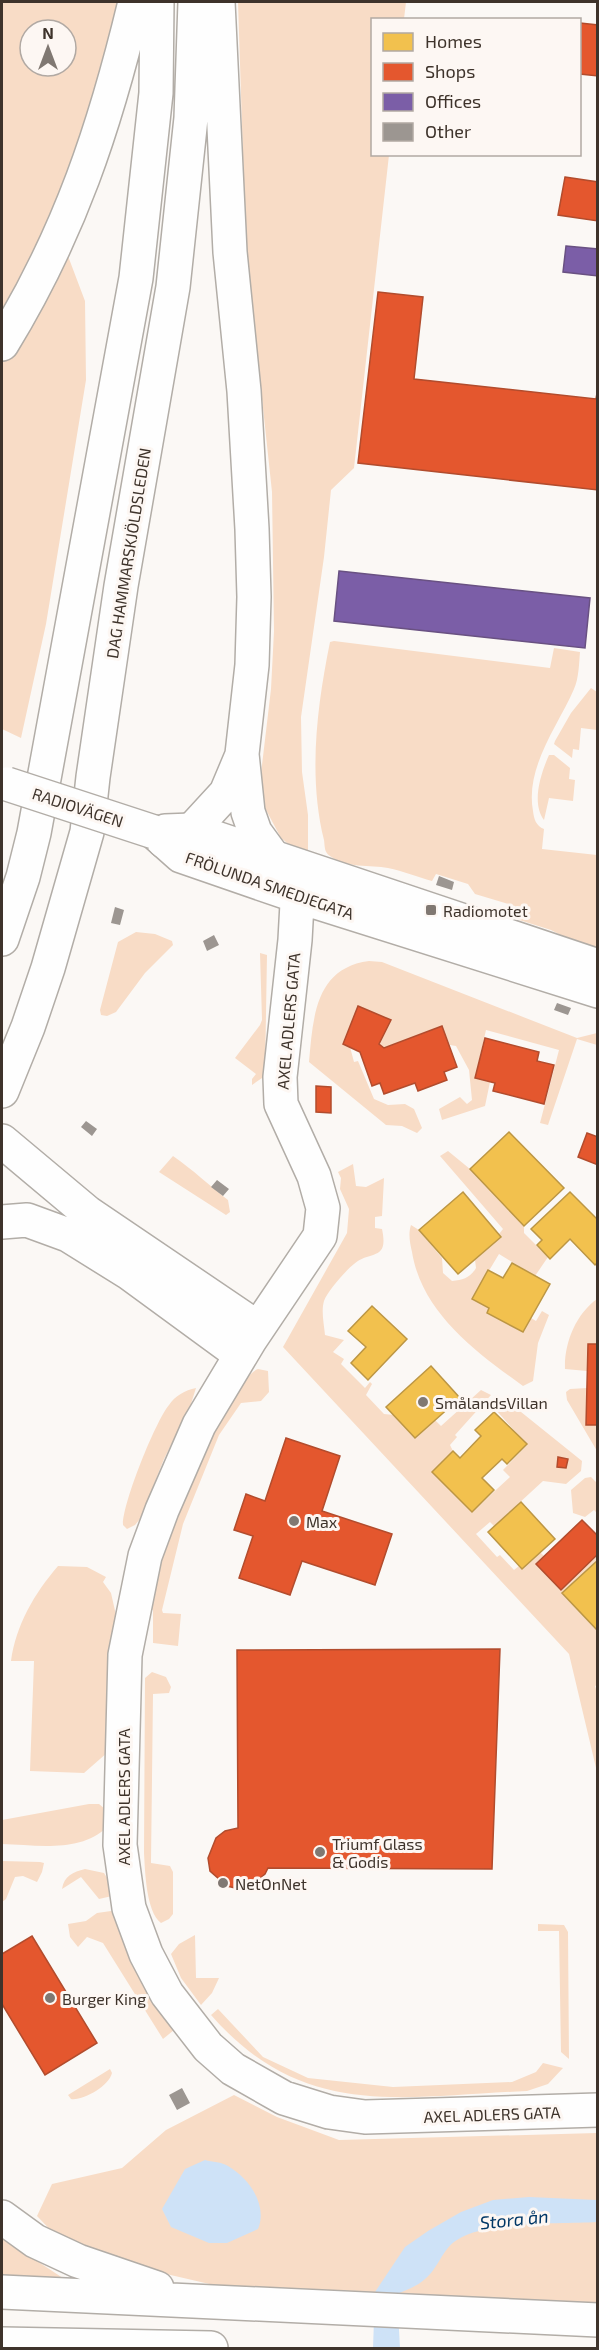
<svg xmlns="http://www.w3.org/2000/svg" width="599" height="2350" viewBox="0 0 599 2350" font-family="'Exo 2',sans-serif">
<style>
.green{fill:#f8dcc6;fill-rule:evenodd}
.water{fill:#cee2f7}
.homes{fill:#f2c14e;stroke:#bc9644;stroke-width:1.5}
.shops{fill:#e4572e;stroke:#b24c2d;stroke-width:1.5}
.offices{fill:#7b5ea7;stroke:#695182;stroke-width:1.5}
.building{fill:#9c9691}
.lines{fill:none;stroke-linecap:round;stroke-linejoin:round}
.street-casing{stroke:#b2ada7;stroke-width:36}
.primary-casing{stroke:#b2ada7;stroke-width:36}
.highway-casing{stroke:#b2ada7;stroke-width:36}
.street{stroke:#fefefe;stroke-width:33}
.primary{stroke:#fefefe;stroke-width:33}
.highway{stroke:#fefefe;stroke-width:33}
.street-bridge-casing{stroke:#b2ada7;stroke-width:36;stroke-linecap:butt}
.street-bridge{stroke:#fefefe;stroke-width:33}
.poi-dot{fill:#807872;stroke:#fdf7f3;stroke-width:2}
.labels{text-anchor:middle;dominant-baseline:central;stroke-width:6;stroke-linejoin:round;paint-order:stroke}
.street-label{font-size:16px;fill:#3e332b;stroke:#fdf7f3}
.poi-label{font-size:16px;fill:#3e332b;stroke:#fdf7f3;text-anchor:start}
.water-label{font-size:18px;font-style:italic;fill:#003766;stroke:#fdf7f3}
</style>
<rect width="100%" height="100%" fill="#fbf8f5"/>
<path class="green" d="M2 2H119L117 22 54 219 85 301 86 380 46 624 21 738 2 729ZM30 30H66V66H30Z
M238 2H406L404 19 372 20V154L389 155 354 468 331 490 324 557 301 717 302 772 308 815V854L292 847 281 838 265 808 260 782 271 689 274 631 272 492 246 249Z
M334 641 550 668 554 648 580 652C579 663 579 678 574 689 558 726 525 767 533 811 534 819 536 826 544 829L542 849 597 855V954L551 930 513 918 515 906 475 894 468 884 436 874 432 881C418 877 403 871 388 868 371 865 345 868 330 856 324 852 325 847 324 840 308 776 317 706 330 642Z
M591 688 597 692V730L581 728 579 750 573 749 572 758 554 744 555 741 571 713Z
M549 755H554L570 768 569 779 575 780 573 801 549 798 544 820C531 803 541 773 549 755Z
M136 932 155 934 172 941 173 945 145 973 116 1012 107 1016 101 1015 100 1010 118 942Z
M260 953 267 955 265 1072 262 1078 252 1085V1079L256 1074 235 1058 260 1025 262 1020Z
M369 961 382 962 577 1038 597 1033V1045L577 1039 548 1125 540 1123 559 1050 486 1030 475 1078 490 1082 485 1106 442 1120 439 1109 460 1097 467 1104 472 1100 469 1070 456 1046 450 1045 442 1027 384 1048 379 1044 390 1020 358 1006 343 1044 350 1047 354 1062 358 1061 374 1099 388 1105 405 1104 414 1109 422 1128 417 1133 402 1126 386 1125 309 1062C313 1018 315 968 369 961Z
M448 1151 470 1169 524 1226V1233L548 1257 535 1276 499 1254 472 1299 489 1308 487 1313 523 1332 531 1318 536 1321 542 1311 549 1315 538 1343 533 1381 523 1386C476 1352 422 1313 412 1252 410 1243 408 1234 411 1225L419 1230 442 1258 443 1273 452 1281C463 1280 470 1278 476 1268L475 1260 501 1237 499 1234 503 1229 440 1156Z
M173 1156C193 1170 209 1185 228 1200L230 1212 226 1215 159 1172Z
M353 1164 356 1186 366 1187 384 1178 382 1216 375 1217V1228L382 1229C389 1262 370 1250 354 1264 346 1270 327 1292 324 1301 321 1311 324 1324 325 1335L344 1340 333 1352 344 1359 341 1364 365 1388 370 1382 372 1384 366 1395 384 1414 394 1415 415 1438 435 1420 441 1426 481 1390 491 1395 455 1435 457 1437 450 1445 453 1451 432 1472 472 1512 510 1477 503 1470 527 1445 496 1410 506 1400 582 1461 581 1471 566 1484 543 1481 494 1526 490 1522 476 1534 497 1557 500 1555 514 1570 519 1566 522 1568 540 1552 545 1557 597 1554V1560L562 1593 597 1631V1685L595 1686 598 1695 597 1772 569 1654 283 1347 347 1233 349 1209 340 1189 341 1178 338 1172Z
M597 1299V1344H588L587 1371 565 1369C564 1343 576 1314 597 1299Z
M258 1369 268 1371 269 1392 261 1401 241 1403 219 1435 183 1524 162 1610 163 1613 181 1614 178 1646 153 1643V1610L147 1606C157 1575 166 1544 177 1513 185 1488 236 1376 258 1369Z
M196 1388 190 1407 164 1459 140 1519 135 1525 127 1529 123 1525C122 1505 155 1422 169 1405 175 1396 185 1390 196 1388Z
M587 1388 586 1425H597V1451L567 1400 566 1392 570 1389Z
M591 1477 597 1483V1513L594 1510 585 1517 573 1513 571 1490 585 1478Z
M58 1566 87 1567 106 1577 103 1582 111 1593 116 1615 108 1752 84 1773 30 1771 34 1661H11C16 1625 34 1594 58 1566Z
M152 1672 166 1677 171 1687 169 1693 153 1694 151 1863 170 1866 173 1872V1914L169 1919 161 1923C146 1912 145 1870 144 1853L145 1678Z
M89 1804H99L105 1809 107 1827C81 1853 36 1845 2 1844V1820Z
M2 1861 40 1862 44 1863 42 1872 37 1882 23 1876 15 1877 6 1899 2 1902Z
M85 1869 104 1873 109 1881 112 1896 99 1899 81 1877 62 1889C64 1876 73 1872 85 1869Z
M111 1911 116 1912C131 1955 145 1995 174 2030L163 2039 103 1943 87 1937 78 1947 70 1937 68 1924 86 1921 97 1913Z
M538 1924 564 1925 568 1932 569 2059 561 2052 559 1931H538Z
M195 1935 196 1978H219L212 1993 201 2005 181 1978 171 1954 179 1944Z
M218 2009 263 2057 308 2078 393 2087 512 2082 536 2072 543 2063 563 2068 548 2084 527 2091C401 2096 304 2121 211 2015Z
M110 2069 112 2073C109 2086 83 2101 71 2099L68 2095Z
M234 2095 277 2117 339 2140 597 2133V2306L244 2292 149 2270 61 2241 37 2216 52 2184 122 2168 166 2130Z
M2 2238 72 2284 2 2281Z"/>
<path class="water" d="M205 2160C212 2162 222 2162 228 2166 249 2178 268 2205 258 2229L227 2243H209L171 2227 162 2209 185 2169Z
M529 2197 597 2200V2222C562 2224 485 2221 457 2240 442 2249 438 2269 425 2279 418 2286 406 2290 397 2294L400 2348H373L375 2292 405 2247 428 2231 461 2212 493 2200Z"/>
<path class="homes" d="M509 1132 564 1188 524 1226 470 1169Z
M463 1192 501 1237 458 1274 419 1230Z
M570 1192 598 1220V1262L595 1265 570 1239 550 1259 537 1245 542 1240 531 1229Z
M512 1263 550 1284 523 1332 487 1313 489 1308 472 1299 488 1270 503 1278Z
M372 1306 407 1339 368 1380 351 1363 366 1347 348 1331Z
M431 1366 460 1398 415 1438 386 1407Z
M494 1412 527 1444 507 1464 502 1459 482 1478 494 1490 472 1512 432 1472 453 1451 460 1458 481 1436 475 1430Z
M521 1502 555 1539 522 1569 488 1532Z
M598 1560V1631L562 1593Z"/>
<path class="shops" d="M580 23 598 25V76L580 74Z
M565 177 598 182V221L558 215Z
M378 292 423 297 414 379 596 399 598 387V490L358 463Z
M358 1006 391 1020 379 1044 384 1048 442 1026 457 1067 444 1072 447 1080 418 1091 415 1083 384 1094 380 1083 372 1086 360 1052 343 1044Z
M485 1038 539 1052 537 1061 554 1065 544 1104 493 1091 495 1083 475 1078Z
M316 1086 331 1087V1113L316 1112Z
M587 1133 598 1137V1165L578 1157Z
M588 1344H598V1425H586Z
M286 1438 340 1456 322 1511 392 1534 375 1585 302 1561 290 1595 239 1578 253 1536 234 1530 246 1494 265 1501Z
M558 1457 568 1459 566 1468 557 1467Z
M582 1520 598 1536V1554L561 1590 536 1564Z
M500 1649 492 1869 268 1868 265 1874 255 1882 235 1888 227 1886 210 1871 208 1858 216 1838 225 1831 238 1828 237 1650Z
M32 1936 97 2043 45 2075 2 2004V1954Z"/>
<path class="offices" d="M566 246 598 249V276L563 272Z
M339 571 590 598 585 648 334 621Z"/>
<path class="building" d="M439 876 454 882 452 890 436 885Z
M115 907 124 910 120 925 111 923Z
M214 935 219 945 207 951 203 941Z
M557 1003 571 1008 568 1015 554 1010Z
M86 1121 97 1129 92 1136 81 1127Z
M217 1180 229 1189 223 1196 211 1187Z
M182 2088 190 2103 177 2110 169 2095Z"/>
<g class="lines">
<defs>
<path id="street" d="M165 831 192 830 598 966
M154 832 181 856 297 896 598 991
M299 867 295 940 280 1077 281 1104 314 1176 323 1208 320 1236 250 1340 199 1425 162 1510 145 1556 125 1655 120 1845 129 1908 146 1954 167 1994 208 2047 233 2069 284 2098 329 2112 365 2117 598 2110
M2 1141 88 1213 258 1328
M2 1222 27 1220 68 1235 129 1273 241 1355"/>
<path id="primary" d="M218 2 230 252 244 391 252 529 254 597 252 665 242 754 248 812 255 832 274 858
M2 344C70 233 105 127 135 2
M164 841 192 830 226 793 242 755
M2 939 23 877 34 833 136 278 156 93 157 2
M2 1091 28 1027 48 968 87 832 93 777 121 586 173 287 191 118 195 2"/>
<path id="highway" d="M2 2217 35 2241 78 2261 157 2288
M2 2292 598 2320
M2 2344 211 2348"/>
</defs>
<use href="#street" class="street-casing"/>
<use href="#primary" class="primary-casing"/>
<use href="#highway" class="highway-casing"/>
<use href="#street" class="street"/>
<use href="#primary" class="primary"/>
<use href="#highway" class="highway"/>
<defs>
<path id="street-bridge" d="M7 784 154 832"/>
</defs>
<use href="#street-bridge" class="street-bridge-casing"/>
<use href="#street-bridge" class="street-bridge"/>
</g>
<g class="poi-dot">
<rect x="425" y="904" width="12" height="12" rx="3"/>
<circle cx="423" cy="1402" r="6"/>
<circle cx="294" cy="1521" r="6"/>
<circle cx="320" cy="1852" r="6"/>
<circle cx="223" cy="1883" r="6"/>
<circle cx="50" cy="1998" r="6"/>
</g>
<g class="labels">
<g class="street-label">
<text transform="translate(128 553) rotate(-81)">DAG HAMMARSKJÖLDSLEDEN</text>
<text transform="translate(78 807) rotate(18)">RADIOVÄGEN</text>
<text transform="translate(270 885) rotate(19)">FRÖLUNDA SMEDJEGATA</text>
<text transform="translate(288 1021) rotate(-85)">AXEL ADLERS GATA</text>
<text transform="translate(123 1797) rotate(-90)">AXEL ADLERS GATA</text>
<text transform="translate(492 2114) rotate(-2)">AXEL ADLERS GATA</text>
</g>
<g class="poi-label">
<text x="443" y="910">Radiomotet</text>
<text x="435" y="1402">SmålandsVillan</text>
<text x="306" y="1521">Max</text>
<text x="332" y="1843">Triumf Glass<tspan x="332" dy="18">&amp; Godis</tspan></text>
<text x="235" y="1883">NetOnNet</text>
<text x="62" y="1998">Burger King</text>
</g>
<g class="water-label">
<text transform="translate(514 2219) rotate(-6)">Stora ån</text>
</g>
</g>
<rect width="599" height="2350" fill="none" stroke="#3e332b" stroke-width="6"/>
<rect x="371" y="18" width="210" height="138" fill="#fdf7f3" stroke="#b1a9a3" stroke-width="1.5"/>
<rect x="383" y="33" width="30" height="18" fill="#f2c14e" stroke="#b1a9a3" stroke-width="1.5"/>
<text x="425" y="48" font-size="18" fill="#3e332b">Homes</text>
<rect x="383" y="63" width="30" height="18" fill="#e4572e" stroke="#b1a9a3" stroke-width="1.5"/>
<text x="425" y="78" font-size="18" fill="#3e332b">Shops</text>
<rect x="383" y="93" width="30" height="18" fill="#7b5ea7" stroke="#b1a9a3" stroke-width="1.5"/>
<text x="425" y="108" font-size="18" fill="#3e332b">Offices</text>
<rect x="383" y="123" width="30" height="18" fill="#9c9691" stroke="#b1a9a3" stroke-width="1.5"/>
<text x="425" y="138" font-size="18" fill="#3e332b">Other</text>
<g transform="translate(48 48)"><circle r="28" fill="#fdf7f3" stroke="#b1a9a3" stroke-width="1.5"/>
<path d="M0-4.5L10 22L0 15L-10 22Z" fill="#807872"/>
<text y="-9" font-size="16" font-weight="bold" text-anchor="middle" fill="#3e332b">N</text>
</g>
</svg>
